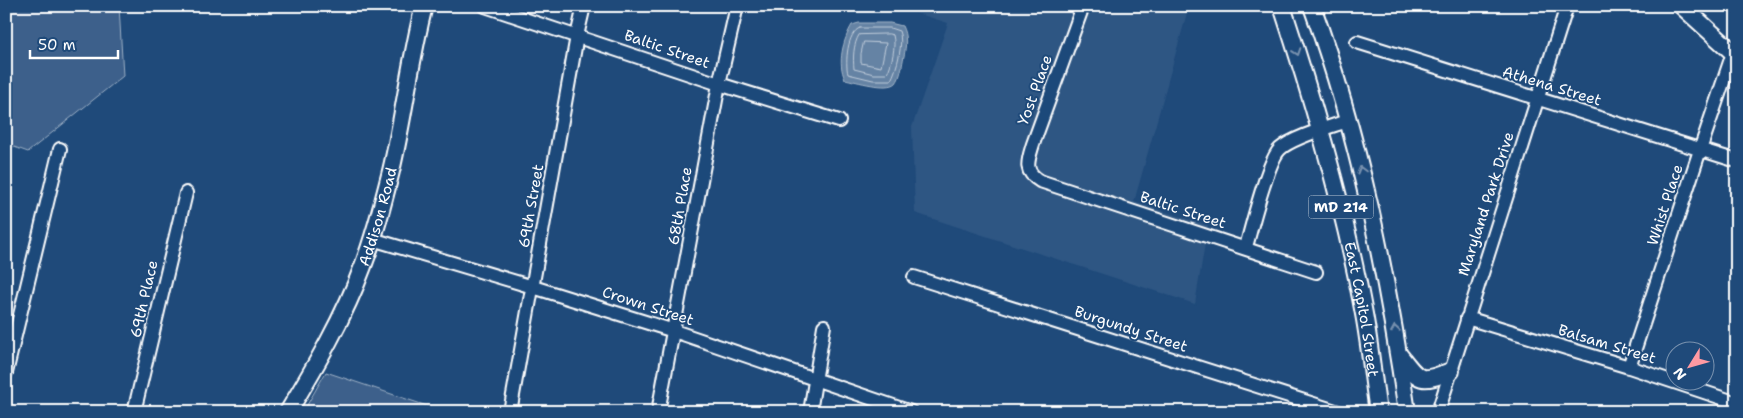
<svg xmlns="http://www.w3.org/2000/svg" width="1743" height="418" viewBox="0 0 1743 418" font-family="'Shantell Sans',sans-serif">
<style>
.built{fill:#2e5683}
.green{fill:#3c618b;stroke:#9eb0c5}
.water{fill:#6583a4;stroke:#a3b5c8}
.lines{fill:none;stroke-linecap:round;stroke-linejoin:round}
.shore{stroke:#c1cddb;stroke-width:1}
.minor-casing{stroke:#fff;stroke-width:16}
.major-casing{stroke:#fff;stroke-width:20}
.minor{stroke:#1f4a7a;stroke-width:12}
.major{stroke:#1f4a7a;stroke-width:16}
.oneway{stroke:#7992af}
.labels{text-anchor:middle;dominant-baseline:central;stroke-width:4;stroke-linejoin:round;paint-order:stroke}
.shield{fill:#1f4a7a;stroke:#bcc9d7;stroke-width:1}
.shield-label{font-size:14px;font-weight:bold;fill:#fff}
.street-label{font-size:15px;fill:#fff;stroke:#1f4a7a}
</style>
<rect width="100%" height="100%" fill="#1f4a7a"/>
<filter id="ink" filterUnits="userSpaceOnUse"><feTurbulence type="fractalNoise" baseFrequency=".02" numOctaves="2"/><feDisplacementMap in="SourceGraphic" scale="10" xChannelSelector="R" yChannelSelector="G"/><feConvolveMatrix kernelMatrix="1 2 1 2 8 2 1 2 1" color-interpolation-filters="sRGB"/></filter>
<g filter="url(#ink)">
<path class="built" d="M894 6H1189L1134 202 1208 225 1195 304 915 213 912 127 948 23Z"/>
<path class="green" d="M6 6H119L123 76 28 152 6 144Z
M326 372 445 412H303Z"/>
<path class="water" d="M859 23H890L902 26C907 36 906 46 904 56 902 64 901 77 896 83 888 91 855 81 845 79 837 63 843 40 852 25Z"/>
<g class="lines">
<path class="shore" d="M860 28H890L899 31C904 42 897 69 891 80H873L848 74C845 63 847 32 860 28Z
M889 34 893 35C896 46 892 63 887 74H874L854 69C853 58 853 45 859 35Z
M864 42 886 43 881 67 861 63V54Z"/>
<defs>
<path id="minor" d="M485 6 719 84 839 121
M1083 6 1033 144C1028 161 1023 171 1040 181L1316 272
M1357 42 1737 161
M372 239 533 287 674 331 911 412
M1246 247C1251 229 1268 160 1280 149 1293 137 1330 127 1347 121
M914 277 1339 412
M1467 318 1629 367 1737 403
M1629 367 1700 150 1733 53
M6 373 60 149
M134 412 186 193
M510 412 577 36 584 6
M658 412 719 84 737 6
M810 412 824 326
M1438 412 1567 6"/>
<g id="major">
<path id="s1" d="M1282 6C1315 107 1345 210 1364 314 1370 346 1373 379 1378 412"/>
<path d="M1312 6C1359 137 1387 274 1407 412"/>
<path d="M1682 6 1737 56"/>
<path d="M1400 356C1420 382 1420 383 1451 371"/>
<path id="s2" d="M288 412C316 365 344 318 363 266 375 235 383 203 391 171 404 117 410 60 424 6"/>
</g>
</defs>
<use href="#minor" class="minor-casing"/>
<use href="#major" class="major-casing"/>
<use href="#minor" class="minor"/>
<use href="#major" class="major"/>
</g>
<defs><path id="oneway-chevron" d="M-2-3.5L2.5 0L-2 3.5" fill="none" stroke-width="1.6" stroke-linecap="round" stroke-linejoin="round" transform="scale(1.25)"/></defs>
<g class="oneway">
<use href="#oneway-chevron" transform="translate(1297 52) rotate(71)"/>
<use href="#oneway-chevron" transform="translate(1361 170) rotate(-105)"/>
<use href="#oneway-chevron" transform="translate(1395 329) rotate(-99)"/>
</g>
</g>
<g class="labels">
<rect class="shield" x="1308.5" y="195.5" width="65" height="23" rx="4"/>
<g class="shield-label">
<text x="1341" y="207">MD 214</text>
</g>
<g class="street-label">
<text transform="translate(667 49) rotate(19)">Baltic Street</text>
<text transform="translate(1552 86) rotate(17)">Athena Street</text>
<text transform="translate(1035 90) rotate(-70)">Yost Place</text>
<text transform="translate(1486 204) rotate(-72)">Maryland Park Drive</text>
<text transform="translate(1665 205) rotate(-72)">Whist Place</text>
<text transform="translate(531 206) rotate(-80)">69th Street</text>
<text transform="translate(680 206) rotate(-80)">68th Place</text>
<text transform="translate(1183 210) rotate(18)">Baltic Street</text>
<text stroke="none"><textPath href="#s2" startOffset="216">Addison Road</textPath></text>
<text transform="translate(144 299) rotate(-77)">69th Place</text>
<text transform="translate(648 306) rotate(18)">Crown Street</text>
<text stroke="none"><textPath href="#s1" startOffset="314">East Capitol Street</textPath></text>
<text transform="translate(1131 329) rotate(18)">Burgundy Street</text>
<text transform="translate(1607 344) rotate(17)">Balsam Street</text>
</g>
</g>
<rect width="1743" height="418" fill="none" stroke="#1f4a7a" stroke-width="25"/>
<rect x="12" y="12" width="1718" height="393" fill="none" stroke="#fff" stroke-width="2" filter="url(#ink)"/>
<g transform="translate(1690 366) rotate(233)"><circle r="24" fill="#1f4a7a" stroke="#7992af"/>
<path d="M0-4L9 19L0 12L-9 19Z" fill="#ff9aa2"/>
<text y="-8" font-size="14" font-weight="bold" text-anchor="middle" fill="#ffffff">N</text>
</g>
<path d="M30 50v8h88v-8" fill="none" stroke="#ffffff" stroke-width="2.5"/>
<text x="38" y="50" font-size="15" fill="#ffffff" stroke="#1f4a7a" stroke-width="4" paint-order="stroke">50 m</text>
</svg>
